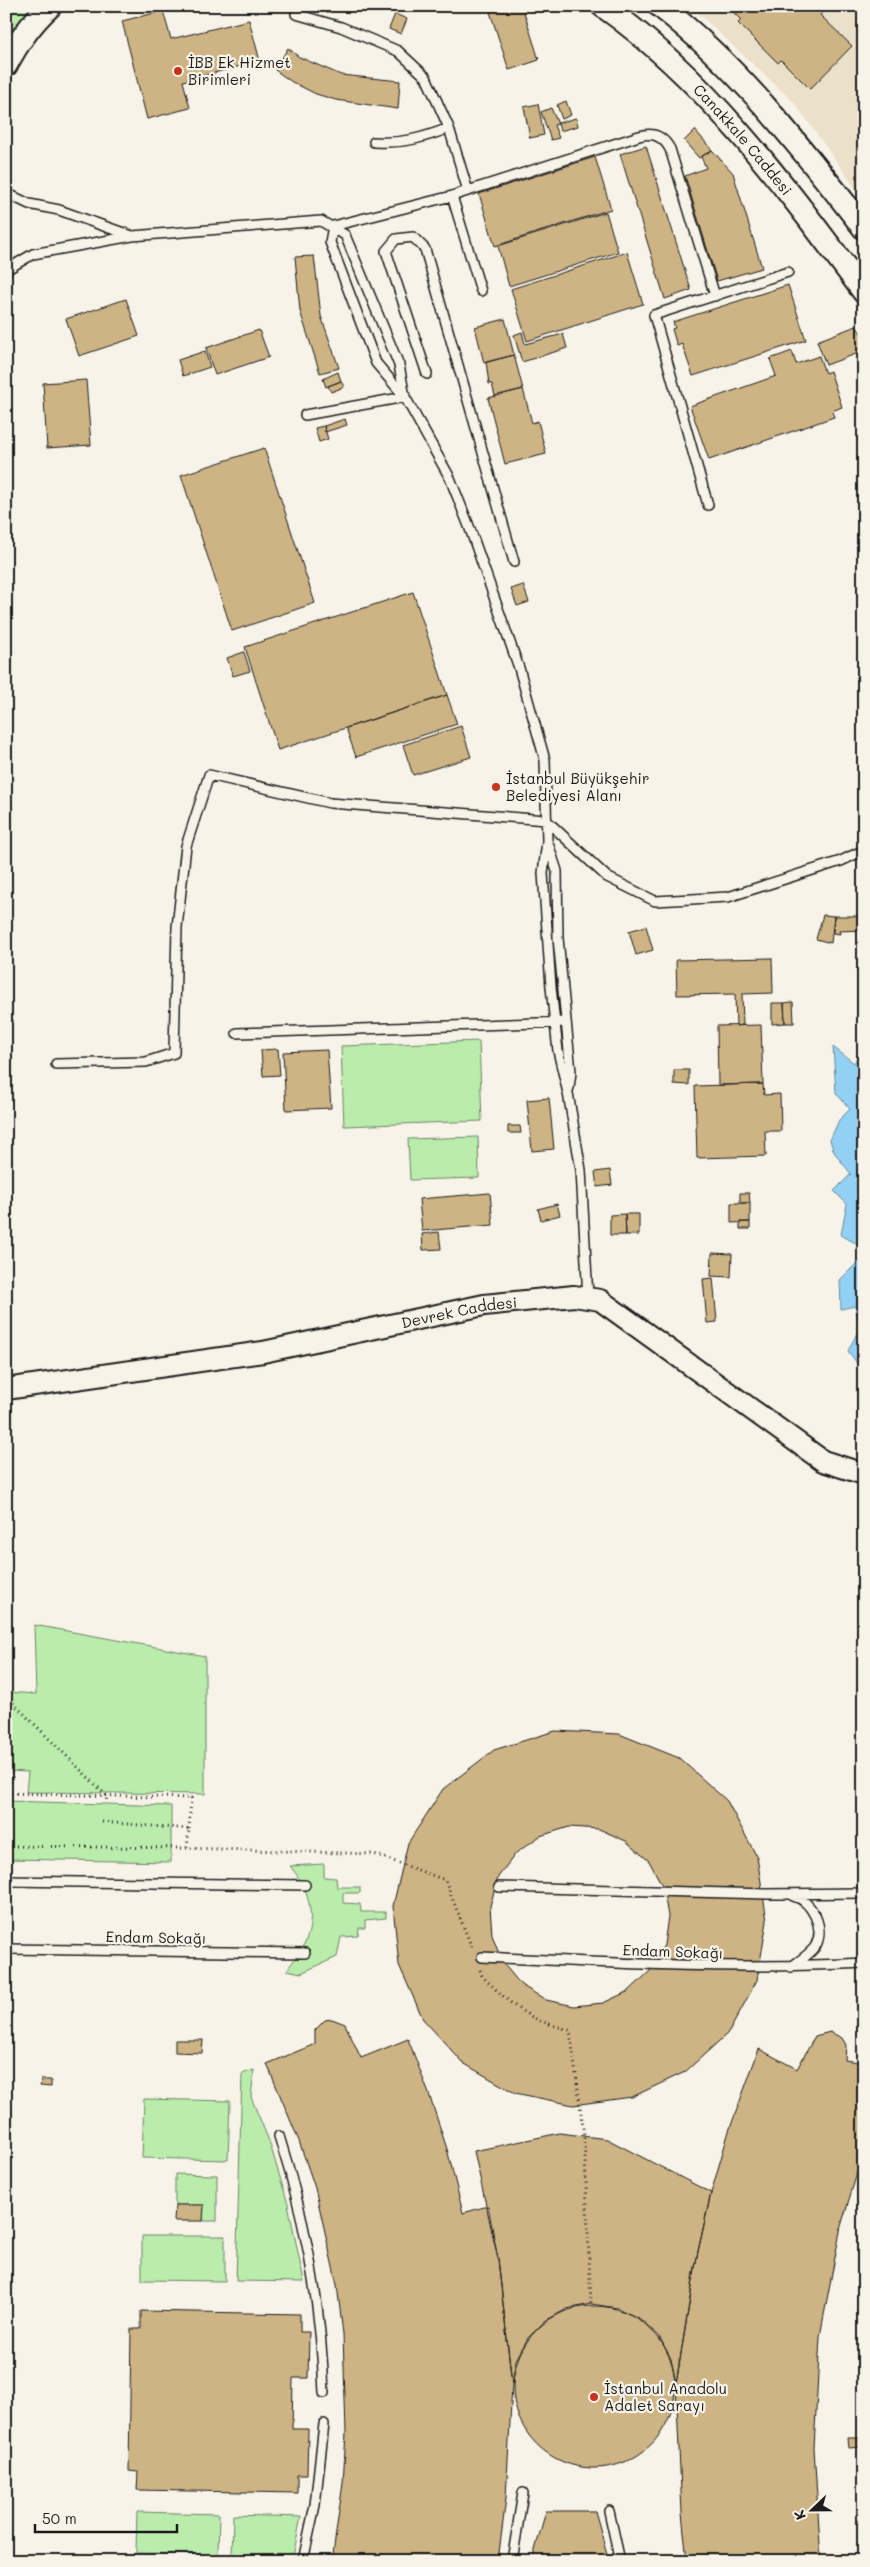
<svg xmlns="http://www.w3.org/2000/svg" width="870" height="2567" viewBox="0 0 870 2567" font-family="Mali,sans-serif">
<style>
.built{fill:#ebe0ca}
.green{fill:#baecac;stroke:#6b8464}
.water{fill:#93d1f4;stroke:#63899e}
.building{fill:#ceb484;stroke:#1c1c1c;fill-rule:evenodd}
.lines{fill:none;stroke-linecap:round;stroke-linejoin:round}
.service-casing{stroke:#1c1c1c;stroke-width:12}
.tertiary-casing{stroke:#1c1c1c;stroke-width:24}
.secondary-casing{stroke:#1c1c1c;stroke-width:26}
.path{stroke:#1c1c1c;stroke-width:3;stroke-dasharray:1 4;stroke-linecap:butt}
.service{stroke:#f7f3e8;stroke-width:9}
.tertiary{stroke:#f7f3e8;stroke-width:20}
.secondary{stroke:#f7f3e8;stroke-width:22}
.poi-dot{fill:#c8321e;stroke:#f7f3e8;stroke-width:2}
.labels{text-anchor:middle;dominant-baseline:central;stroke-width:4.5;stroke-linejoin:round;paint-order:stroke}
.poi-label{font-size:15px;fill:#1c1c1c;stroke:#f7f3e8;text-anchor:start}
.street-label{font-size:15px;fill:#1c1c1c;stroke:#f7f3e8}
</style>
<rect width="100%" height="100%" fill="#f7f3e8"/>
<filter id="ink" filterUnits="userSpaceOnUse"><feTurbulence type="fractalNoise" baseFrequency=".02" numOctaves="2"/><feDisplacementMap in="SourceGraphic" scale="10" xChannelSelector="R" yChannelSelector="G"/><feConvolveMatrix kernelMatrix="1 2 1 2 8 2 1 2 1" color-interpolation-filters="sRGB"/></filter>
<g filter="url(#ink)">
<path class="built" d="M690 6H864V200L794 102Z"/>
<path class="green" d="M6 6H33L6 39Z
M479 1041 482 1121 344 1126 341 1046Z
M478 1137 479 1178 410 1180 408 1139Z
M34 1625 205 1656V1794L26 1792 28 1772 7 1771 6 1698 7 1692 36 1694Z
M6 1801 171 1806V1862L6 1859Z
M324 1864V1877L336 1878 337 1887H360V1893H343V1903L360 1904 361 1912H386V1918L365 1920V1928H359L358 1936 341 1937 337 1957 301 1973 287 1970C293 1961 301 1952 305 1943 317 1916 308 1887 290 1866Z
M254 2070 251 2097 269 2141 288 2204 304 2282 236 2281 242 2074Z
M144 2099 230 2101 228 2160 142 2158Z
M175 2174 217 2175V2221H203L204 2205H175Z
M142 2236H225V2281L142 2280Z
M137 2512 219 2514 218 2555 136 2553Z
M233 2515 301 2517 292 2561H232Z"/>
<path class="water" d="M833 1047 854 1063 862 1049 864 1051V1248L841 1235 847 1204 834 1191 851 1174 834 1152 830 1140 839 1120 850 1109 836 1093Z
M864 1262V1369L860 1367 848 1351 860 1327 855 1306 841 1309 840 1280 857 1263Z"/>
<path class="building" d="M509 6H522L539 60 509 70 490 12Z
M727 6H816L822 13 820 15 852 46 810 89 781 60 778 63 738 23 741 20Z
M163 11 171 39 249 20 260 61 183 81 190 108 147 119 122 21Z
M395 14 407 19 401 34 389 29Z
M288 48 299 57 341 75 400 81 398 109 336 100 316 94 292 82 275 70Z
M566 101 571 115 562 119 557 105Z
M538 104 544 135 530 138 524 107Z
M551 108 558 124 554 125 559 138 551 140 541 112Z
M576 118 578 126 560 131 558 123Z
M695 130 712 150 699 158 684 141Z
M646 146 691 290 665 299 620 154Z
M712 150 733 173 762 268 717 281 685 176 706 168 701 157Z
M595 157 611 209 495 246 479 194Z
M606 212 618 252 509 286 498 246Z
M627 252 643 304 527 341 511 289Z
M314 256 321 316 339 368 320 373 300 311 295 257Z
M788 285 806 340 693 376 682 344 677 346 672 329 675 328 673 322Z
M126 299 139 336 79 356 66 319Z
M505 319 514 355 484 363 475 327Z
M856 326 864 337V351L826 365 817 341Z
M259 330 269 357 215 375 206 348Z
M522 332 525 344 563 334 567 348 522 362 514 335Z
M205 351 210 367 183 376 178 360Z
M792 351 796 364 819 356 825 373 830 371 842 407 832 411 834 417 709 460 690 406 776 376 770 359Z
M514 355 523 389 495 396 492 384H489L486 362Z
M338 372 341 381 326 387 323 379Z
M86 380 91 445 47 448 43 383Z
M341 381 344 387 331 392 328 386Z
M523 389 532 423 538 421 546 454 505 464 488 398Z
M345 419 347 425 325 432 324 426Z
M324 426 328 439 319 442 315 428Z
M264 448 315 603 232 631 181 475Z
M523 585 529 602 517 606 511 589Z
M413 592 447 695 278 750 245 647Z
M244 652 250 671 233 676 227 658Z
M447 695 457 724 356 757 346 728Z
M461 726 471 757 413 775 403 745Z
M823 915 834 916 831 943 816 939Z
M834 916H864V930L839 931 840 934 833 933Z
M646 926 653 950 636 955 629 931Z
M772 958 773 993 742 994 743 1025 736 1026 735 994 677 995 676 960Z
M793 1002 794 1023H785L784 1003Z
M772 1003H784L785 1023 772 1024Z
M761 1025 763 1084 718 1085 717 1026Z
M278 1049 280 1075 263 1076 261 1050Z
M327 1050 331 1108 286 1110 283 1052Z
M674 1070H689V1085L674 1084Z
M763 1084 764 1095 780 1094 781 1131H765L766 1156 697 1158 695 1086Z
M549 1098 554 1149 532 1151 527 1100Z
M508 1126H520L521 1133H508Z
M610 1170 612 1185 597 1187 595 1172Z
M490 1193 493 1225 422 1231 419 1199Z
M740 1193H749L750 1203H740Z
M731 1203H750V1222L731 1223Z
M557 1204 560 1215 541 1220 538 1209Z
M625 1214 626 1235H610V1215Z
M625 1214H639V1235H626Z
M740 1222H750V1229H740Z
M439 1232 441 1249 423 1250 422 1234Z
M712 1253 732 1254 731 1277 711 1276Z
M713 1278 717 1322 707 1323 703 1279Z
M555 1731 619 1734 679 1758 727 1801 757 1857 767 1921 757 1980 729 2032 685 2072 632 2097 573 2105 515 2093 463 2063 423 2019 399 1965 393 1906 408 1843 443 1789 494 1750ZM569 1827 599 1829 626 1841 649 1861 663 1887 668 1916 664 1945 650 1971 629 1991 603 2003 574 2006 546 2000 521 1985 502 1962 492 1935 490 1906 498 1877 516 1853 540 1836Z
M332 2019 345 2024 361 2058 408 2039 429 2094 447 2149 463 2213 488 2206 498 2259 512 2384 506 2498 498 2561H332L343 2483 346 2433 343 2334 337 2285 315 2188 299 2141 267 2064 315 2044V2030L325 2020Z
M830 2032 842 2038 846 2045 845 2060 864 2063V2150L841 2226 820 2336 814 2448 821 2561H687L682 2513 676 2384 697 2256 711 2193 729 2131 759 2049 797 2069 815 2036Z
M175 2040H203L202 2053 175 2052Z
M41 2080H51V2087L40 2086Z
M560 2133 607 2139 711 2193 697 2256 676 2384 671 2359 659 2336 640 2319 617 2308 591 2304 567 2309 545 2321 528 2338 516 2360 512 2384 498 2259 474 2151Z
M175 2205H204L203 2221H174Z
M513 2387a81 81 0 1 1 162 0a81 81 0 1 1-162 0Z
M141 2311 300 2314V2332H309L308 2378H293L292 2429H308L307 2475H297V2493L137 2490 138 2472 129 2471 131 2329H141Z
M848 2438H862V2447L849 2448Z
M546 2511H595L609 2561H532Z"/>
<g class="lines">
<defs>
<path id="service" d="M296 14 341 27 398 51 426 77 449 128 468 191
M374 142C402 144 423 138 449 128
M6 193 29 204 59 210 132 236
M452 196 481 291
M333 226 452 196 639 136C653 132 663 136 670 149L715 296
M6 270 33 254 132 236 321 221 345 235 399 365 405 397 376 363 330 242 333 226
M427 374 386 251 396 239 413 237 425 249 514 562
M305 415 405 397 450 478 469 526 519 668 545 760 547 841 543 873 551 987 558 1051 568 1093 581 1170 588 1298
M708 505 654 315 788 272
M548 843 557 871 558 938 571 1072 569 1088
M237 1033 566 1022
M56 1064 146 1062 174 1053 177 927 186 846 209 775 330 803 546 820 607 877 655 901 728 897 841 861 864 850
M6 1881 305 1885
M499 1887 767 1894 864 1893
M6 1949 305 1953
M482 1957C609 1963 736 1970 864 1963
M791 1967C799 1961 809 1955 815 1947 826 1928 812 1901 793 1896
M279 2136C306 2220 321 2305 324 2393
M609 2511 620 2561
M303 2561 315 2505 324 2424
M512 2561 523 2493"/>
<g id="tertiary">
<path id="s1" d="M6 1389 263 1352 484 1305 574 1296 600 1300 823 1461 864 1474"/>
</g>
<g id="secondary">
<path id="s2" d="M603 6C709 81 787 189 864 292"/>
<path d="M660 6C740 68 802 149 864 228"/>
<path d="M6 65C18 42 31 23 50 6"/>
</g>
</defs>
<use href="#service" class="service-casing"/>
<use href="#tertiary" class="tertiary-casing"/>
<use href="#secondary" class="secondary-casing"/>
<path class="path" d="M6 1696 107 1796 106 1802
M6 1773H12V1782H6
M6 1793 191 1798 189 1829
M102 1822 189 1829 187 1848 374 1854 445 1880 472 1948
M6 1846 187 1848
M480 1970 482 1976C514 2007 525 2019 570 2030L584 2135 591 2304"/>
<use href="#service" class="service"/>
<use href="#tertiary" class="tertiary"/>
<use href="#secondary" class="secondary"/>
</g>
</g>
<g class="poi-dot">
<circle cx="178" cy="71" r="5"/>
<circle cx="496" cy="787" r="5"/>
<circle cx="594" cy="2397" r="5"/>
</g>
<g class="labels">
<g class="poi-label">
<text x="188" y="62">İBB Ek Hizmet<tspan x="188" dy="17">Birimleri</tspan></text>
<text x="506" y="778">İstanbul Büyükşehir<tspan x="506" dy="17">Belediyesi Alanı</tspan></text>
<text x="604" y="2388">İstanbul Anadolu<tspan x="604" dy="17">Adalet Sarayı</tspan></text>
</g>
<g class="street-label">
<text stroke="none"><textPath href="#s2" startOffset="194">Canakkale Caddesi</textPath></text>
<text stroke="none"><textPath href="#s1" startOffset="460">Devrek Caddesi</textPath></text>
<text transform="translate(156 1937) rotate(1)">Endam Sokağı</text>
<text transform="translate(673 1951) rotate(2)">Endam Sokağı</text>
</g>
</g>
<rect width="870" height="2567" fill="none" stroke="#f7f3e8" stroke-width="25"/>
<rect x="12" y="12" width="845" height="2542" fill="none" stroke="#1c1c1c" stroke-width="2" filter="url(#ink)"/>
<g transform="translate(812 2510) rotate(248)" stroke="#f7f3e8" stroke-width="4" paint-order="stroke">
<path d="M0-4L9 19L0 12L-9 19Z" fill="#1c1c1c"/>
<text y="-8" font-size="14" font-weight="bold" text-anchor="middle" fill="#1c1c1c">K</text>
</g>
<path d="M35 2524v8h142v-8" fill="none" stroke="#1c1c1c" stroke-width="2.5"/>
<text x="42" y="2524" font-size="15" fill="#1c1c1c" stroke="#f7f3e8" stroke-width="4" paint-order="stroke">50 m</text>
</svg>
